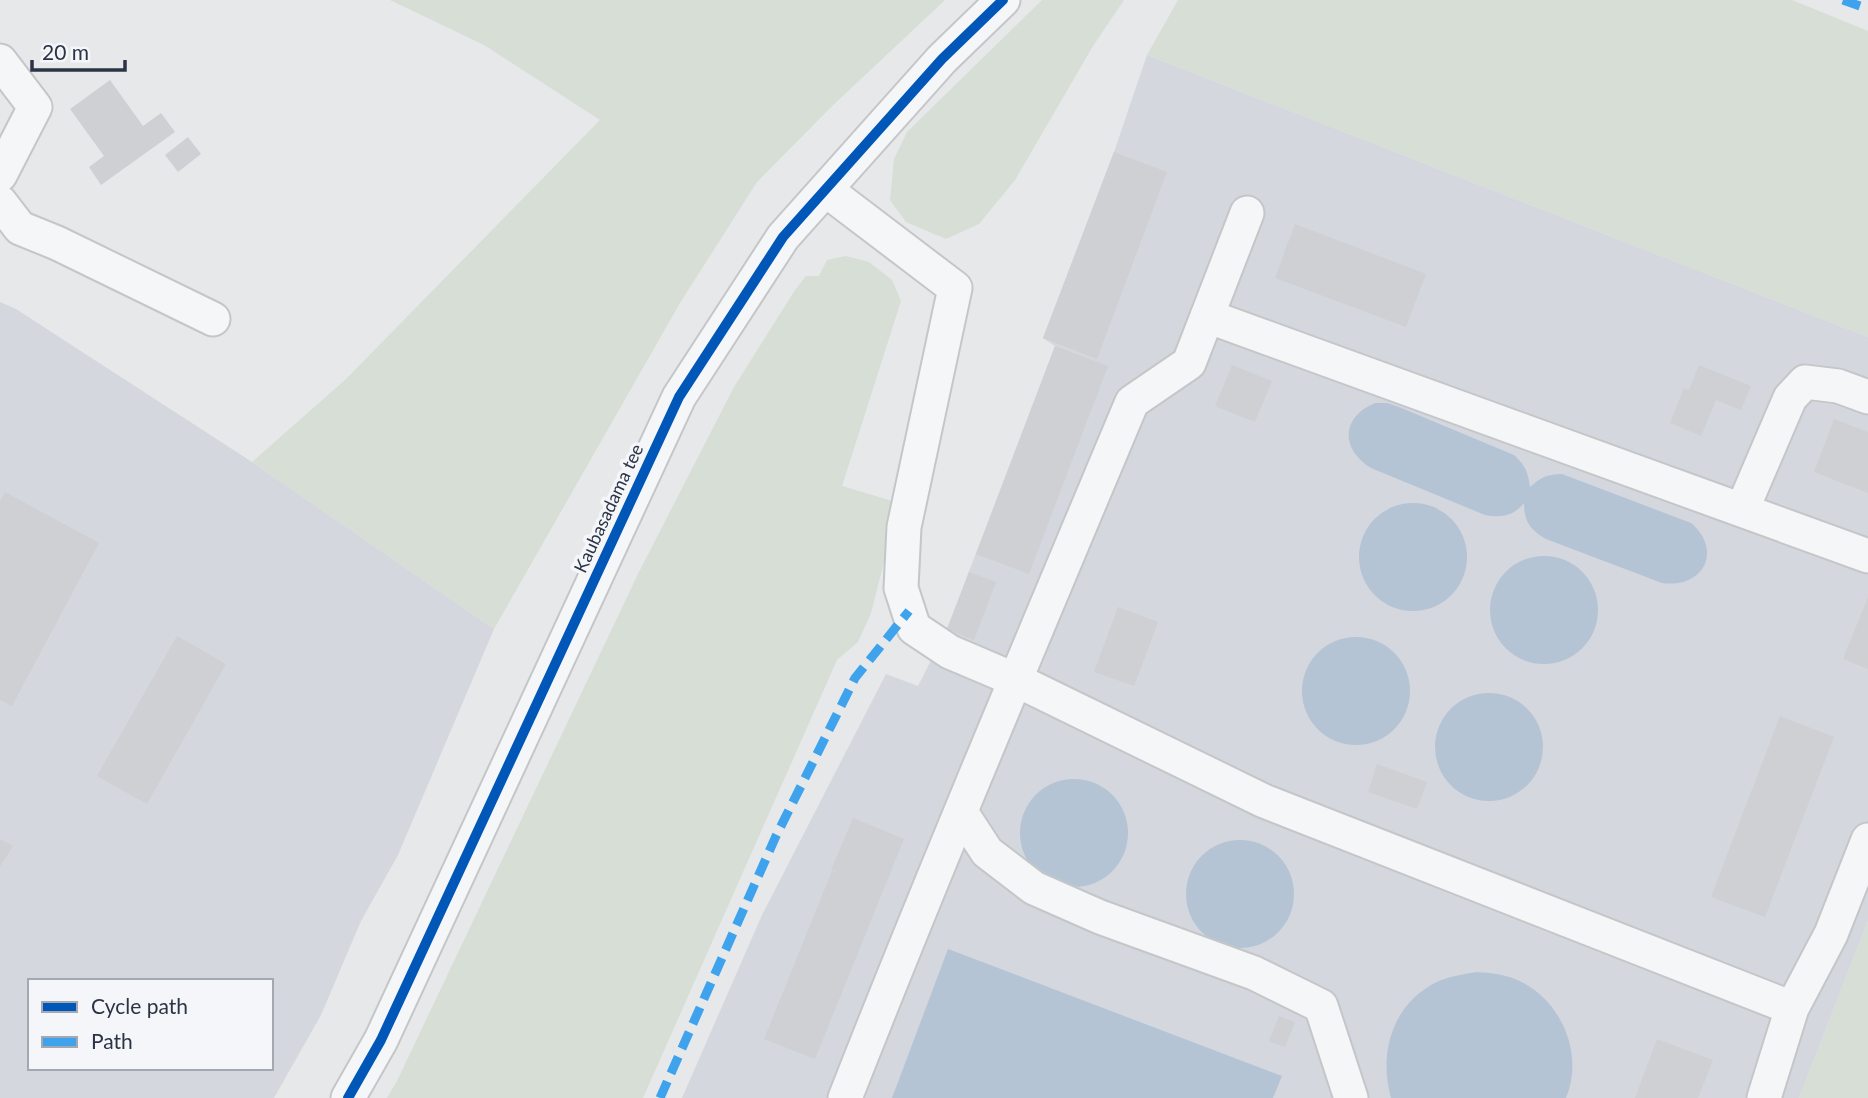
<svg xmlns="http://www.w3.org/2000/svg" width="1868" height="1098" viewBox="0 0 1868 1098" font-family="Lato,sans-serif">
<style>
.built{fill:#d4d7dd;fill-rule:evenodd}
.green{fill:#d6ded6}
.water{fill:#b4c4d5}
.building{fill:#ced0d3}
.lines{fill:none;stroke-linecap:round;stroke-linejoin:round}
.minor-casing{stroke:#c4c6c8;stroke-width:37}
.minor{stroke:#f5f6f7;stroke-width:33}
.quiet{stroke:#3ea3ec;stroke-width:9;stroke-dasharray:18 9;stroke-linecap:butt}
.cycleway-casing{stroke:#f4f6f9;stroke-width:15}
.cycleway{stroke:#0057b8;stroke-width:10}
.labels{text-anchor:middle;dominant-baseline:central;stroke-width:7;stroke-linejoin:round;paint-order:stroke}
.street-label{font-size:18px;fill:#2b3445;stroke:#f4f6f9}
</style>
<rect width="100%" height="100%" fill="#e6e8ea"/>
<path class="built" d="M1147 55 1868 337V921L1799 1098H682L762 915 886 674 918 686 947 629 1055 346 1043 338 1114 152Z
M0 302 16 309 252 462 494 629 398 855 361 921 321 1015 274 1098H0ZM30 981H271V1068H30Z"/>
<path class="green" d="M390 0H945L830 108 757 182 680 303 494 629 252 462 346 379 600 120 484 45Z
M1042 0H1124L1093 46 1015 180 979 224 946 239 906 222 890 200 894 159 907 132Z
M1178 0H1792L1868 31V337L1147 55Z
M846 256 869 262 892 280 901 301 842 486 899 503 871 613 858 642 837 660 643 1098H387L397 1081 638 574 734 387 795 290 806 276H819L827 260Z
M1868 921V1098H1799Z"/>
<path class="water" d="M1375 403H1387L1399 407 1514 455C1525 465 1528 472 1530 487 1541 477 1548 474 1562 474L1691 523C1723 550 1704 589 1662 583L1546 539C1530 530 1524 521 1524 503 1514 516 1501 518 1485 515L1371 468C1340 449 1341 417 1375 403Z
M1359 557a54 54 0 1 1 108 0a54 54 0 1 1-108 0Z
M1490 610a54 54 0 1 1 108 0a54 54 0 1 1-108 0Z
M1302 691a54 54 0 1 1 108 0a54 54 0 1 1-108 0Z
M1435 747a54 54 0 1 1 108 0a54 54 0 1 1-108 0Z
M1020 833a54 54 0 1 1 108 0a54 54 0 1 1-108 0Z
M1186 894a54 54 0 1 1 108 0a54 54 0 1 1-108 0Z
M948 949 1282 1076 1273 1098H892Z
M1477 972C1490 973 1502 974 1515 979 1560 997 1585 1053 1566 1098H1391C1378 1052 1393 1002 1439 981 1451 976 1464 974 1477 972Z"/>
<path class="building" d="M110 80 143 126 161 113 175 132 101 185 89 167 104 156 70 109Z
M188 137 201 154 178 172 165 155Z
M1114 152 1167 172 1097 359 1043 338Z
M1295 224 1426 274 1406 327 1275 278Z
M1055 346 1108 366 1029 574 976 554Z
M1232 365 1272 381 1255 422 1215 406Z
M1699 365 1751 386 1741 410 1716 400 1701 436 1670 423 1684 388 1689 390Z
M1834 419 1868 432V493L1814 472Z
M5 492 99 543 12 706 0 700V501Z
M969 572 996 582 974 640 947 629Z
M1868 597V669L1843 659Z
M1118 607 1158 622 1134 686 1094 672Z
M177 636 226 664 147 804 97 776Z
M1780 716 1834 737 1765 917 1711 897Z
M1377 764 1427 782 1417 809 1368 792Z
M853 818 904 839 815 1059 764 1039 832 871 846 875 831 870Z
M0 839 13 846 0 867Z
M1279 1016 1295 1022 1285 1047 1269 1041Z
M1657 1039 1713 1060 1698 1098H1635Z"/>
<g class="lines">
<defs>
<path id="minor" d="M0 61 35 107 0 175
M826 190 955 288 904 527 901 588 914 628 950 652 1016 680 1264 801 1792 1008
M0 202 20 228 57 243 213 319
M1207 316 1868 556
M1742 510 1790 398 1805 382 1838 386 1868 397
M961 812 987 852 1034 888 1100 917 1254 973 1321 1006 1351 1098
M348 1098 381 1040 679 397 783 237 942 59 1003 0
M845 1098C937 864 1035 633 1132 402L1189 363 1247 213
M1764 1098 1792 1008 1831 934 1868 840"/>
</defs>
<use href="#minor" class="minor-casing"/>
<use href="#minor" class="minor"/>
<path class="quiet" d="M1843 0 1868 9
M660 1098 776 836 855 678 909 611"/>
<defs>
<path id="cycleway" d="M348 1098 381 1040 679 397 783 237 942 59 1003 0"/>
</defs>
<use href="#cycleway" class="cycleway-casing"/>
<use href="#cycleway" class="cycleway"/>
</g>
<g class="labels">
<g class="street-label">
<text transform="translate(608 508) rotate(-65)">Kaubasadama tee</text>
</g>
</g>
<rect x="28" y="979" width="245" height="91" fill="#f4f6f9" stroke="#a4a8b1" stroke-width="2"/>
<rect x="42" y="1002" width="35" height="10" fill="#0057b8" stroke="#a4a8b1" stroke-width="2"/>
<text x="91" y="1014" font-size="21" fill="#2b3445">Cycle path</text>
<rect x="42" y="1037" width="35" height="10" fill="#3ea3ec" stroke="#a4a8b1" stroke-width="2"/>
<text x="91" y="1049" font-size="21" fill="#2b3445">Path</text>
<path d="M32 60v10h93v-10" fill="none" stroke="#2b3445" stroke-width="3.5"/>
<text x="42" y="60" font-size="21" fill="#2b3445" stroke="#f4f6f9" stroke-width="5" paint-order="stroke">20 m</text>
</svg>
